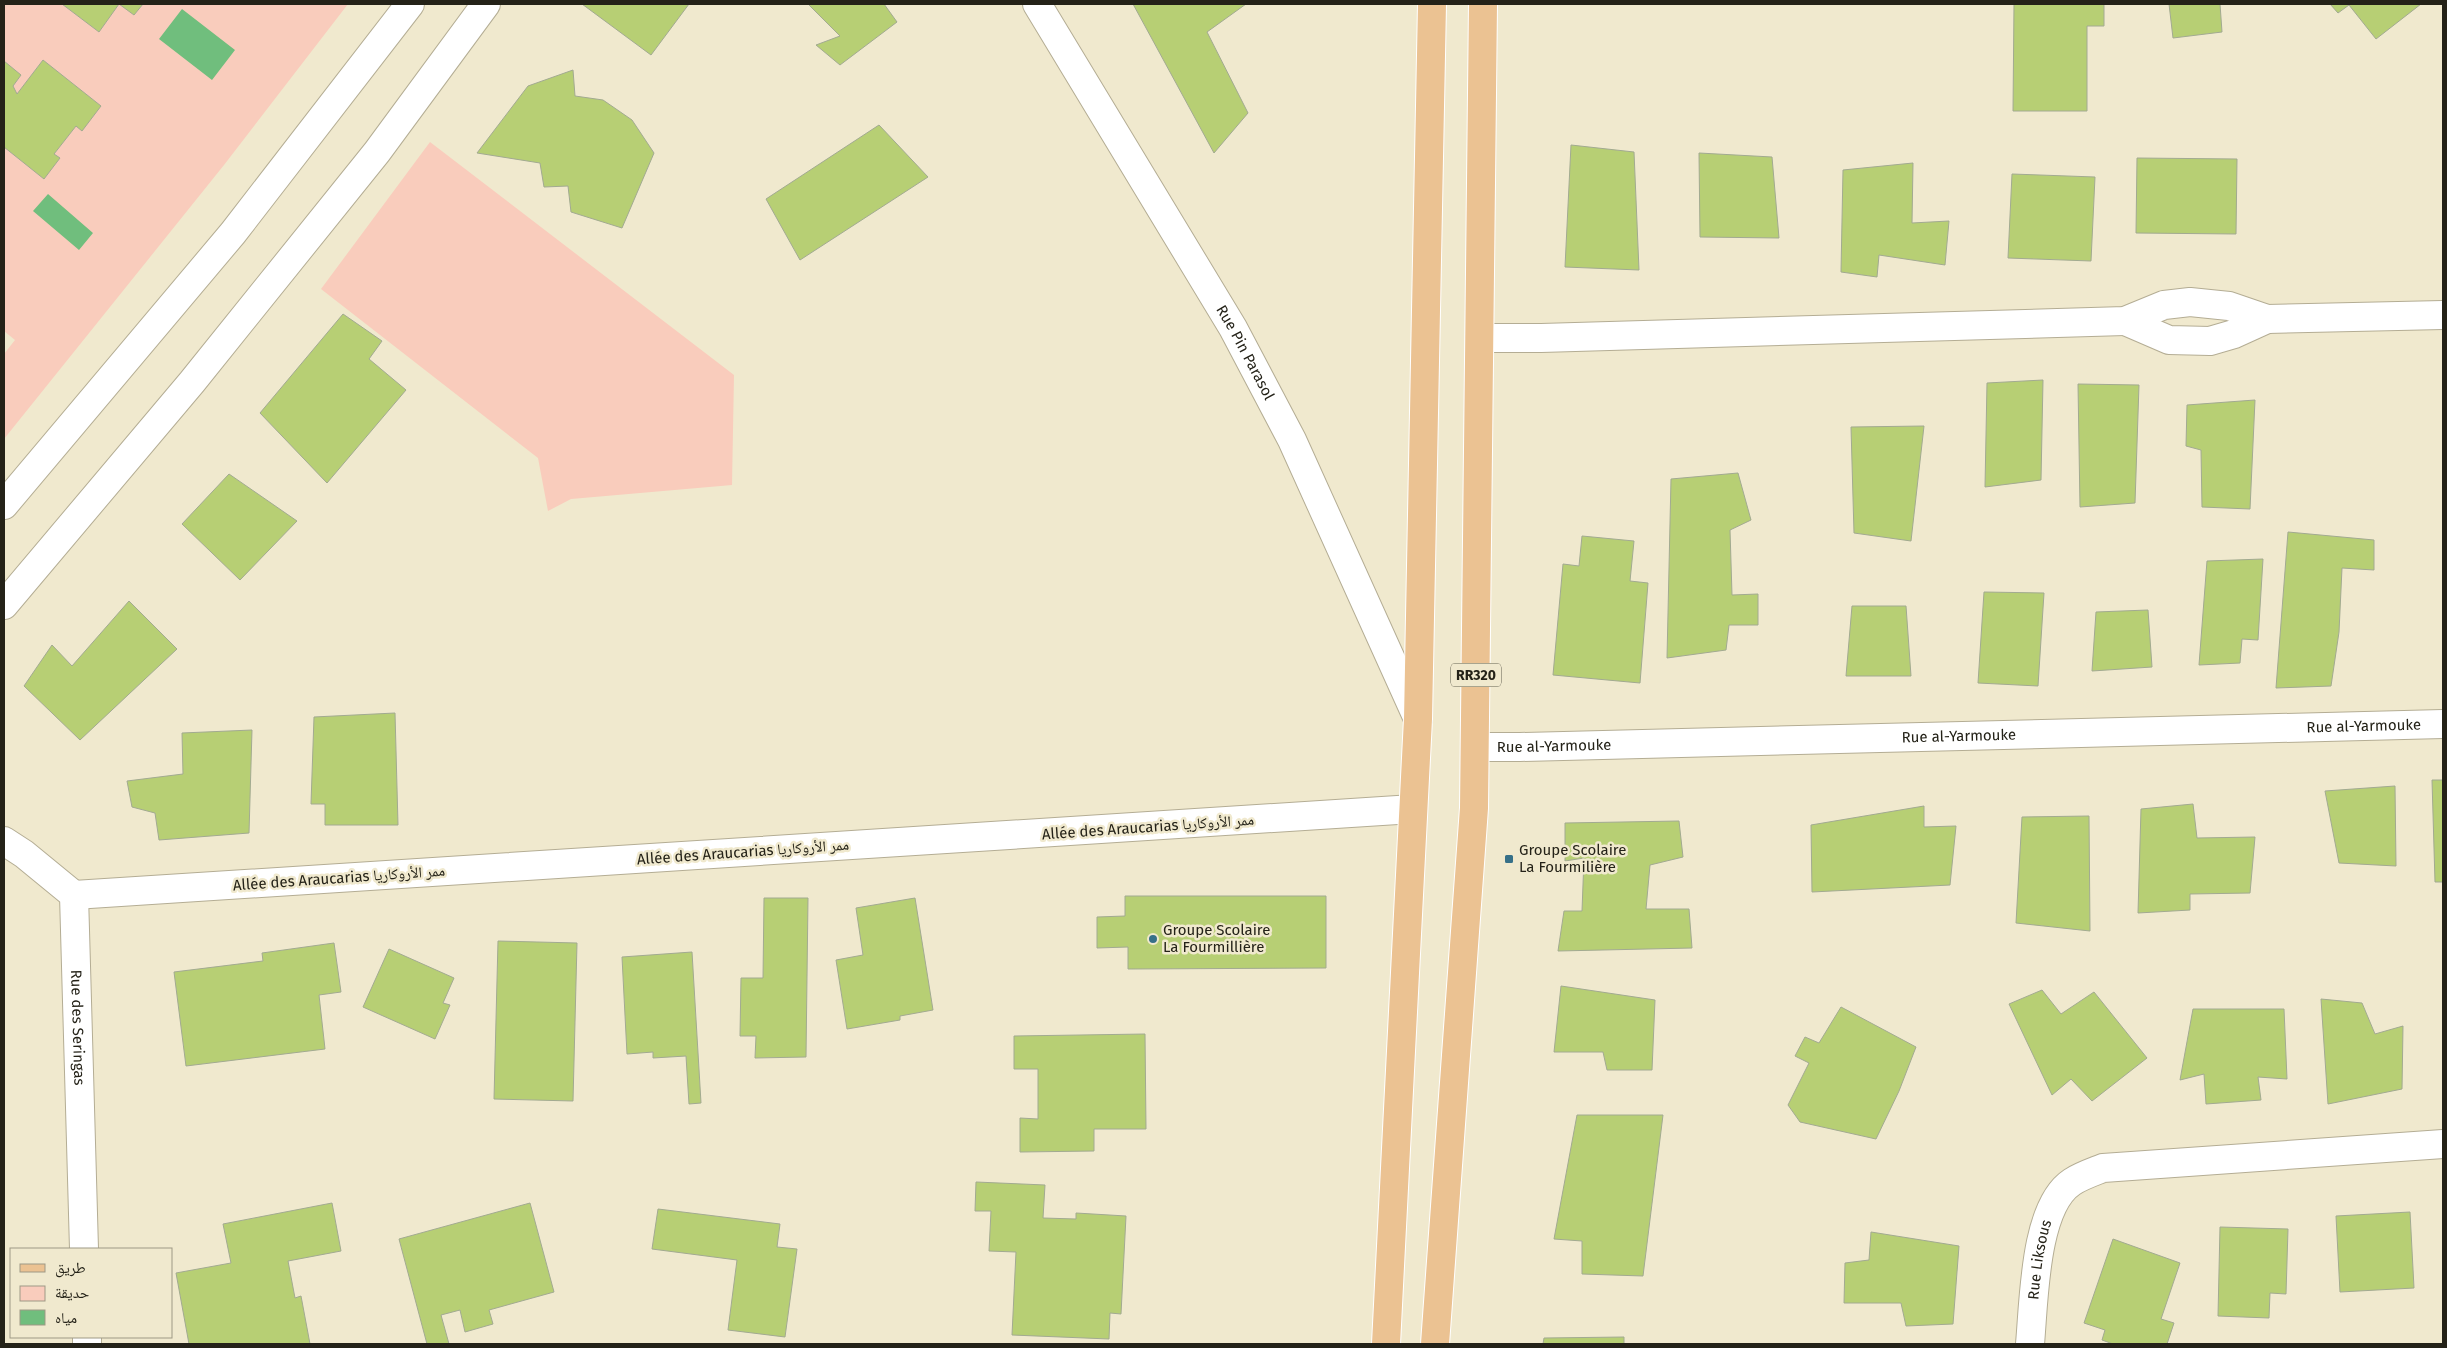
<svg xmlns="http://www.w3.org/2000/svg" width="2447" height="1348" viewBox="0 0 2447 1348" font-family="'Fira Sans','Noto Naskh Arabic',sans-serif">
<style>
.green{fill:#f9ccbc}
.water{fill:#70be7d}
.building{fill:#b7cf74;stroke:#a2aa91}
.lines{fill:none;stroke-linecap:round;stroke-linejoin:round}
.minor-casing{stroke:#b4ad94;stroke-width:30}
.secondary-casing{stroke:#b4ad94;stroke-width:30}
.primary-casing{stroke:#fff;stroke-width:30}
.minor{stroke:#fff;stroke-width:28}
.secondary{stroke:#fff;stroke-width:28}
.primary{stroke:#ebc292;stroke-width:28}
.poi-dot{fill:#367088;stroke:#f0e9ce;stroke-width:2}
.labels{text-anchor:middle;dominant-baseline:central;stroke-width:5;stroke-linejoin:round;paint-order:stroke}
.shield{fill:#f0e9ce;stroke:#615e4f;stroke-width:1}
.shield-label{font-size:14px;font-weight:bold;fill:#242218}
.street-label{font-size:15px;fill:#242218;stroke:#f0e9ce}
.poi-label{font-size:15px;fill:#242218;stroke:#f0e9ce;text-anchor:start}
</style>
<rect width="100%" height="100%" fill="#f0e9ce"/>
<path class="green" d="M4 4H62L99 32 119 4 134 15 143 4H348L224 165 4 439V354L15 340 4 331V147L44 179 60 158 54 154 76 126 82 130 101 106 43 60 17 94 13 86 21 75 4 61Z
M430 142 734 375 732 485 571 499 548 511 538 458 321 289Z"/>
<path class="water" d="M182 9 235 50 212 80 159 39Z
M48 194 93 233 79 250 33 211Z"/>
<path class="building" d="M62 4H143L134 15 119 4 99 32Z
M582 4H689L651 55Z
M808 4H884L897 22 840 65 816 45 840 36Z
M1133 4H1246L1207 32 1248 113 1214 153Z
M2014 4H2104V26H2087V111H2013Z
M2169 4H2220L2222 32 2173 38Z
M2330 4H2421L2376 39 2349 5 2338 13Z
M43 60 101 106 82 131 76 126 54 154 60 158 44 179 4 147V61L21 75 13 86 17 94Z
M573 70 575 96 603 100 632 120 654 153 622 228 571 212 568 186 544 187 540 163 477 153 528 86Z
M879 125 928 177 800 260 766 199Z
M1571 145 1634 152 1639 270 1565 267Z
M1699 153 1772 157 1779 238 1700 237Z
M2137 158 2237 159 2236 234 2136 233Z
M1913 163 1912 223 1949 221 1945 265 1879 255 1877 277 1841 272 1843 170Z
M2012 174 2095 177 2091 261 2008 258Z
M343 314 382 341 369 359 406 390 327 483 260 413Z
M2043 380 2041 480 1985 487 1987 383Z
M2078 384 2139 385 2135 503 2080 507Z
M2255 400 2250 509 2202 507 2201 450 2186 446 2187 405Z
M1924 426 1911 541 1854 533 1851 427Z
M1738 473 1751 520 1730 530 1732 595 1758 594V625H1729L1726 650 1667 658 1671 479Z
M229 474 297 521 240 580 182 524Z
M2288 532 2374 540V570L2342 568 2339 632 2331 686 2276 688Z
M1582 536 1634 541 1630 581 1648 583 1640 683 1553 675 1563 564 1579 566Z
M2263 559 2258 640 2242 639 2240 663 2199 665 2207 561Z
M1984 592 2044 593 2038 686 1978 683Z
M129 601 177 649 80 740 24 686 52 645 72 666Z
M1852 606H1906L1911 676H1846Z
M2148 610 2152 667 2092 671 2096 612Z
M395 713 398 825H325V804H311L314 717Z
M252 730 249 833 159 840 155 813 132 807 127 781 183 774 182 733Z
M2432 780H2443V882H2435Z
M2395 786 2396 866 2339 863 2325 791Z
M2193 804 2197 838 2255 837 2250 893 2190 894V910L2138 913 2141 809Z
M1924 806V827L1956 826 1950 885 1812 892 1811 825Z
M2089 816 2090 931 2016 923 2022 817Z
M1679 821 1683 857 1650 865 1646 909H1689L1692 948 1558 951 1564 911H1582L1584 858 1565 861V823Z
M1125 896H1326V968L1128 969V947L1097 948V917L1125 916Z
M764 898H808L806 1057 755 1058 756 1036H740L741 978H763Z
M915 898 933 1010 900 1016V1020L847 1029 836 960 863 955 856 908Z
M498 941 577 943 573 1101 494 1099Z
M334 943 341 992 319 995 325 1049 186 1066 174 972 263 961 262 953Z
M389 949 454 978 443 1003 450 1005 435 1039 363 1007Z
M692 952 701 1103 689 1104 686 1056 653 1058V1052L627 1054 622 957Z
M1561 986 1655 1000 1652 1070H1607L1603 1052H1554Z
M2042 990 2061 1014 2094 992 2147 1058 2092 1101 2071 1079 2052 1095 2009 1004Z
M2321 999 2362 1003 2375 1034 2403 1026 2402 1089 2328 1104Z
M1841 1007 1916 1047 1899 1091 1876 1139 1800 1122 1788 1105 1809 1063 1795 1056 1805 1037 1819 1043Z
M2193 1009H2284L2287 1079 2258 1077 2261 1100 2206 1104 2204 1074 2180 1080Z
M1145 1034 1146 1129H1094V1151L1020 1152V1118L1038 1119V1069H1014V1036Z
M1577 1115H1663L1643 1276 1582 1274V1241L1554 1239Z
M976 1182 1045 1185 1043 1218 1076 1219V1213L1126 1216 1121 1314 1110 1313 1109 1339 1012 1335 1016 1252 989 1251 991 1211H975Z
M332 1203 341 1251 288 1261 295 1298 301 1296 310 1344H189L176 1273 231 1263 223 1224Z
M530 1203 554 1292 489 1310 493 1324 465 1332 460 1310 441 1315 449 1344H427L399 1239Z
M658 1209 780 1224 777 1247 797 1249 785 1337 728 1330 737 1260 652 1249Z
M2410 1212 2414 1288 2340 1292 2336 1216Z
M2220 1227 2288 1229 2286 1294 2270 1293 2269 1318 2218 1316Z
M1871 1232 1959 1246 1953 1324 1906 1326 1901 1303H1844L1845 1263 1869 1260Z
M2113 1239 2180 1263 2161 1319 2174 1323 2167 1344H2113L2102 1340 2105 1330 2084 1323Z
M1624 1337V1344H1543L1544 1338Z"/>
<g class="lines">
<defs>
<g id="minor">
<path id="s1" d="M1037 4 1233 328 1292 440 1418 719"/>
<path d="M2125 321 2169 340 2210 341 2234 334 2267 319"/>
<path d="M1480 338H1541L2125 321 2164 305 2190 302 2229 306 2267 319 2443 315"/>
<path id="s2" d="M1475 747H1520L2443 724"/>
<path id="s3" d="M4 841 24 854 74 895 84 1249"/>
<path d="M74 895 1413 809"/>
<path d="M87 1337V1344"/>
<path id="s4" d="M2030 1344C2034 1302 2034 1207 2072 1182 2081 1176 2093 1172 2103 1168L2443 1144"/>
</g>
<path id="secondary" d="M4 505 233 233 410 4
M4 605 192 382 377 152 486 4"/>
<path id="primary" d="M1386 1344 1418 719 1432 4
M1435 1344 1474 808 1483 4"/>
</defs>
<use href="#minor" class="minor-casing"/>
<use href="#secondary" class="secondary-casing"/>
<use href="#primary" class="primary-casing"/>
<use href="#minor" class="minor"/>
<use href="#secondary" class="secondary"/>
<use href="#primary" class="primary"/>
</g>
<g class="poi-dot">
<rect x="1504" y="854" width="10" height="10" rx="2.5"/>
<circle cx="1153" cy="939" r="5"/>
</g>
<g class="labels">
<rect class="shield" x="1451" y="663.5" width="50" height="23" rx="4"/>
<g class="shield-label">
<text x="1476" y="675">RR320</text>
</g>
<g class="street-label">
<text stroke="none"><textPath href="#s1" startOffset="406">Rue Pin Parasol</textPath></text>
<text stroke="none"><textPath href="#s2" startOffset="889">Rue al-Yarmouke</textPath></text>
<text stroke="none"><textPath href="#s2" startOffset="484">Rue al-Yarmouke</textPath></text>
<text stroke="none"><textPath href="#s2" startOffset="79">Rue al-Yarmouke</textPath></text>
<text transform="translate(1148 827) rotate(-4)">Allée des Araucarias ممر الأروكاريا</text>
<text transform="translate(743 852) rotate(-4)">Allée des Araucarias ممر الأروكاريا</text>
<text transform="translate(339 878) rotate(-4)">Allée des Araucarias ممر الأروكاريا</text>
<text stroke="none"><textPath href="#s3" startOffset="221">Rue des Seringas</textPath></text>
<text stroke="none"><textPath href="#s4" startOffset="85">Rue Liksous</textPath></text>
</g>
<g class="poi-label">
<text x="1519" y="850">Groupe Scolaire<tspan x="1519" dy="17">La Fourmilière</tspan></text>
<text x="1163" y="930">Groupe Scolaire<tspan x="1163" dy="17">La Fourmillière</tspan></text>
</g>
</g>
<rect width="2447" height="1348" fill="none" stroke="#242218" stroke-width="10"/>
<rect x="10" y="1248" width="162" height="90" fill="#f0e9ce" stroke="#9e9985"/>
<rect x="20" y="1264" width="25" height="8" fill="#ebc292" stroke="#9e9985"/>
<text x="55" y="1273" font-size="15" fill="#242218">طريق</text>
<rect x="20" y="1286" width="25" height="15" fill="#f9ccbc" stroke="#9e9985"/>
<text x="55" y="1298" font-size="15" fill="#242218">حديقة</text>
<rect x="20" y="1310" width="25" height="15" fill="#70be7d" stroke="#9e9985"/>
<text x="55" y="1323" font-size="15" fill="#242218">مياه</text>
</svg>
